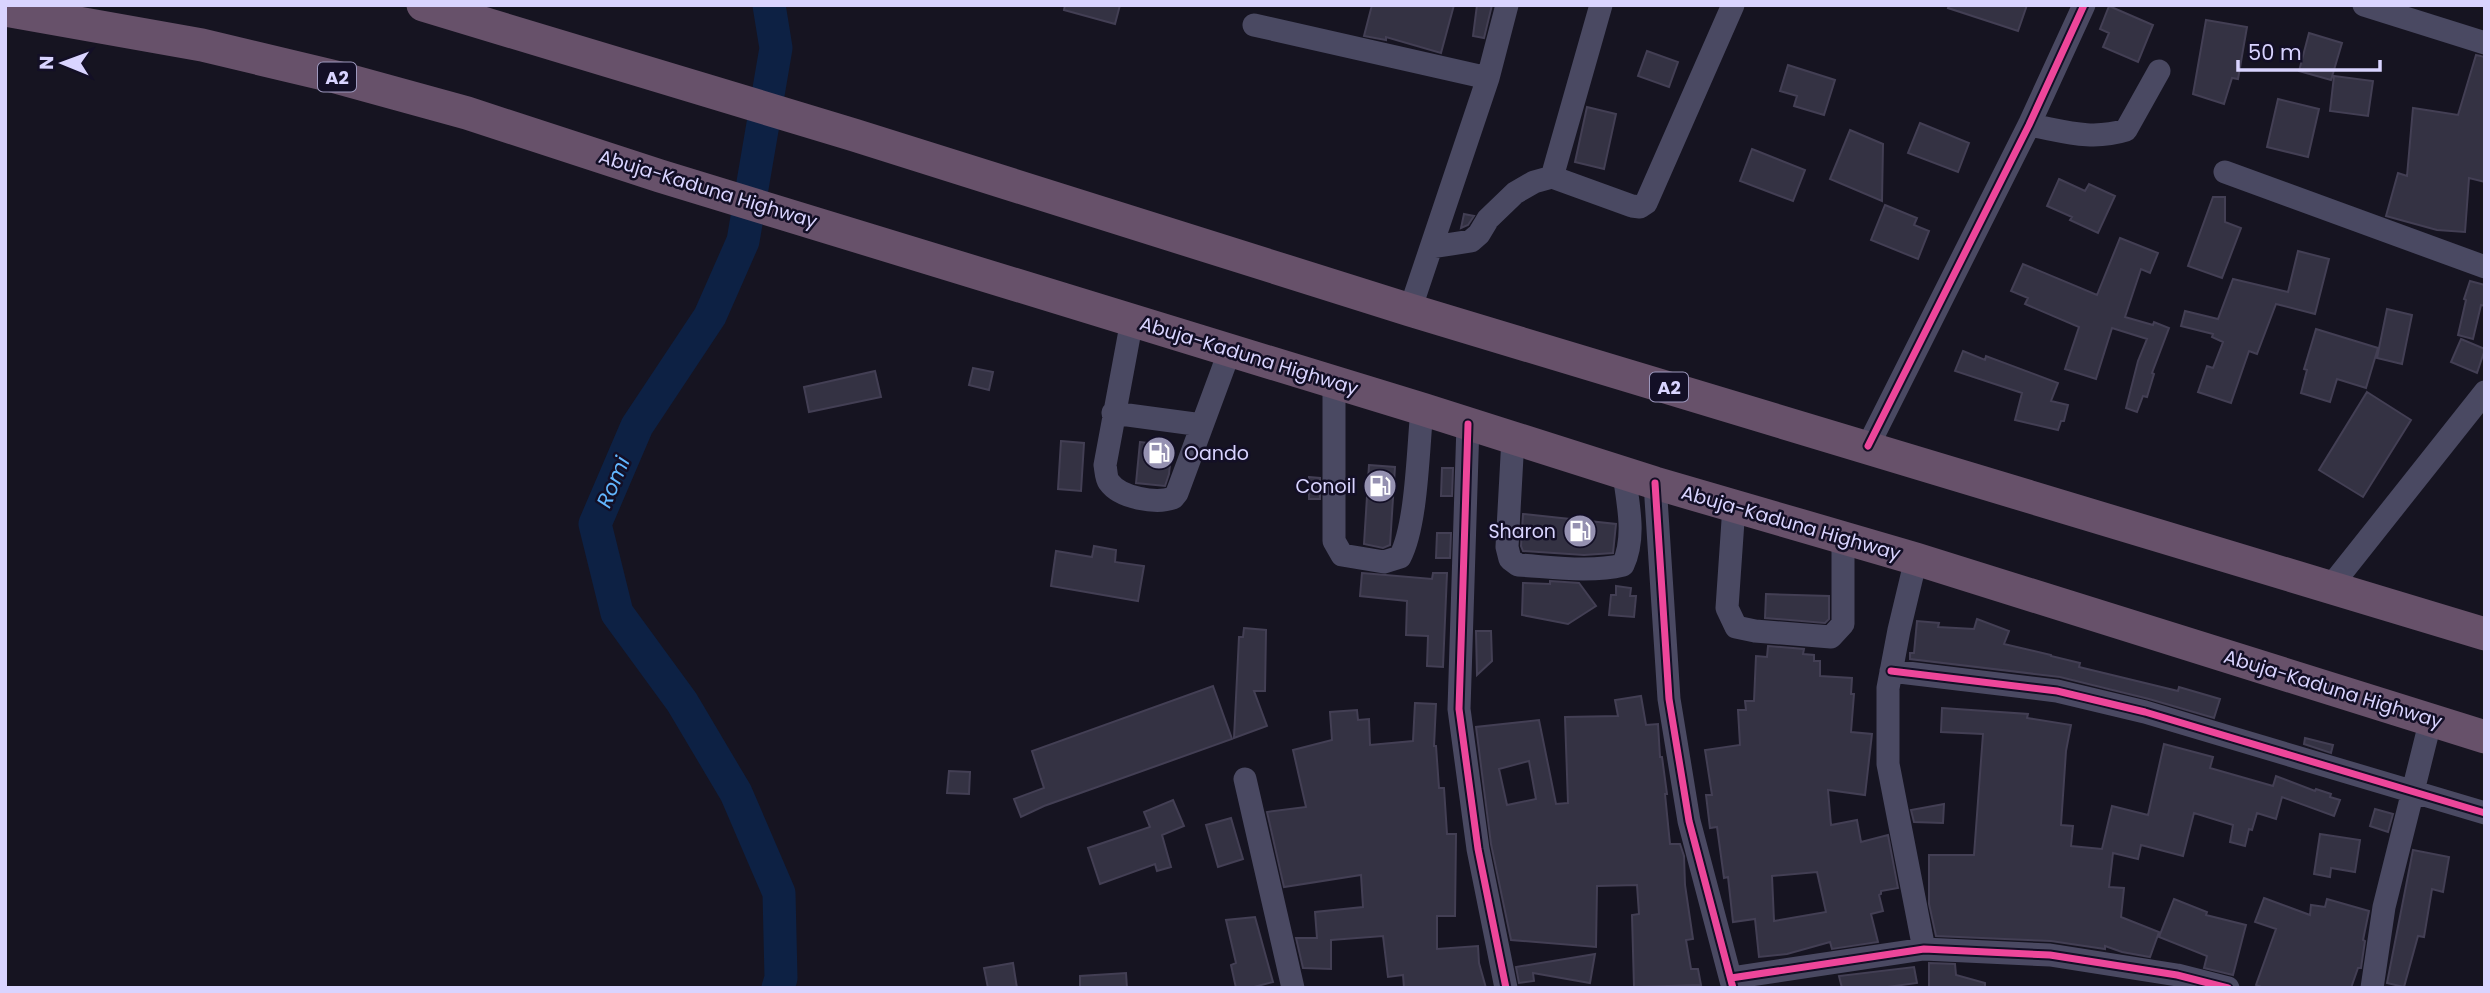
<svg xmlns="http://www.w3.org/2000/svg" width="2490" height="993" viewBox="0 0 2490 993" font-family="Poppins,sans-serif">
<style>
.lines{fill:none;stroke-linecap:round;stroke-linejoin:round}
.river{stroke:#0d2144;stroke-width:33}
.building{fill:#343243;stroke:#433f54;stroke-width:2;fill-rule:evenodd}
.minor{stroke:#4a4962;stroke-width:23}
.highway{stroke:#67516a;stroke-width:33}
.cycleway-casing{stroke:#130f26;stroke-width:11}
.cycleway{stroke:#ed469a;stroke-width:7}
.labels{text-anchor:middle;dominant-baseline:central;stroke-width:5;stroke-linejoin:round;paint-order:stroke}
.shield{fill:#130f26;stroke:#9e99be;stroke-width:2}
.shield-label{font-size:18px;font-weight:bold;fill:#d9d4ff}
.street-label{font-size:19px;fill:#d9d4ff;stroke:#130f26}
.poi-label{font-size:19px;fill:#d9d4ff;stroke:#130f26;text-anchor:end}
.water-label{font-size:21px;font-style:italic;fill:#62b6ff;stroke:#130f26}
</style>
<rect width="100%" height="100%" fill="#161421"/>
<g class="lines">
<path class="river" d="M769 5 776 48 743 241 710 316 637 426 595 524 617 613 682 702 736 793 779 893 781 978 778 988"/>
</g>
<path class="building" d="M1065 5H1120L1115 24 1064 10Z
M1372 5H1454L1441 53 1386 37V40L1364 36Z
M1477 5H1492L1484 38 1473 36Z
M1949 5H2027L2018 31 1948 8Z
M2109 6 2153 25 2138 62 2103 47 2109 33 2100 29Z
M2206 20 2247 27 2238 79 2232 78 2224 104 2193 94Z
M2309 33 2342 43 2331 80 2299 71Z
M1647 51 1678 62 1669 87 1638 76Z
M2476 55 2485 57V182L2469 178 2465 232 2437 230 2386 216 2398 173 2407 176 2413 108 2458 115Z
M1788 65 1835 80 1824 115 1794 106 1797 96 1780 91Z
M2334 76 2373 81 2368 116 2330 111Z
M2278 99 2319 109 2308 157 2267 147Z
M1587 107 1616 114 1604 169 1575 162Z
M1920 123 1969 143 1958 172 1908 153Z
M1850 130 1883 144 1882 201 1830 179Z
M1752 149 1805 170 1793 201 1740 181Z
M2059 179 2085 191 2089 184 2115 196 2098 233 2070 220 2072 217 2047 206Z
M2213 197H2225V222L2241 228 2222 278 2188 266Z
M1885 205 1917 218 1914 225 1929 231 1918 259 1871 240Z
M1464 214 1474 216 1468 225 1461 228Z
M2120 238 2158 253 2150 273 2141 269 2125 317 2153 325 2154 322 2169 328 2152 373 2154 374 2147 397 2143 396 2137 412 2126 408 2138 361 2147 339 2112 328 2096 379 2065 369 2079 327 2025 304 2028 298 2011 291 2023 264 2097 295Z
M2298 251 2329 259 2315 314 2276 304 2257 354 2249 351 2231 403 2198 392 2207 366 2213 368 2223 342 2212 337 2213 334 2181 326 2185 311 2218 319 2233 279 2288 292Z
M2470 281 2485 285V306L2481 305 2473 339 2458 335 2466 300 2464 299Z
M2387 309 2412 315 2402 364 2377 358Z
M2316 329 2378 348 2366 388 2337 379 2330 402 2301 393 2307 370 2304 369Z
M2461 339 2485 349 2477 373 2451 362Z
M1963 351 1985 360 1986 356 2058 383 2051 401 2068 405 2064 421H2061L2058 430 2015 420 2022 393 1955 371Z
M973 368 993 372 989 390 969 385Z
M875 371 881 397 809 412 804 387Z
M2367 392 2411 420 2363 497 2319 470Z
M1061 441 1084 443 1081 491 1058 489Z
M1140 442 1172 446 1169 474 1165 486 1136 483Z
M1369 465 1395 467 1390 545 1383 548 1364 544Z
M1442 468H1453L1452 496H1441Z
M1309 477 1320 478V499H1309Z
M1523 514 1616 524 1613 553 1584 555 1523 551 1521 546Z
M1437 533H1451L1450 558H1436Z
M1094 546 1116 550 1115 562 1144 566 1138 601 1051 586 1056 551 1092 557Z
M1362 573 1432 579 1433 573H1447L1443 667 1427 666 1428 636 1406 635 1407 601 1360 596Z
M1550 581 1579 583 1596 606 1568 624 1522 615 1523 583 1550 584Z
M1616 586 1631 588 1630 596H1636L1634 617 1609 615 1611 595H1616Z
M1766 594 1829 596V619L1825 623 1765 618Z
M1977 619 2009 631 2004 644 2051 655V656L2080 663 2079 667 2178 691 2179 687 2220 699 2214 718 2149 699 2060 677 1910 659V653H1914L1917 621 1939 623 1938 627 1974 629Z
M1244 628 1266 630 1265 691H1254L1267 726 1234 738 1239 637H1243Z
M1476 631H1491L1492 661 1477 675Z
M1768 646 1804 649 1803 654 1814 655V661H1820V676L1852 678 1851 694H1854L1851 732 1872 734 1865 795 1828 790 1831 825 1857 820 1861 842 1888 835 1898 888 1881 891V894L1879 895 1883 911 1871 914 1878 942 1832 949 1830 942 1787 954 1759 957 1755 919 1733 922 1728 877 1724 878 1717 827 1710 828 1706 795H1712L1705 750 1740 745 1738 710H1746L1745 701H1754L1756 656 1767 657ZM1817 872 1826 912 1774 921 1772 876Z
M1213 686 1232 739 1044 806 1021 817 1014 799 1044 788 1032 751Z
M1641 696 1646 725 1658 724 1660 757H1662L1667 794H1665L1670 844H1680L1684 856 1685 885 1693 939 1686 940 1691 969H1698L1701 985 1634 987 1632 915 1639 914 1637 885 1597 886 1596 947 1511 940 1491 844 1476 727 1539 720 1556 804 1568 803 1565 717 1618 716 1615 700ZM1529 761 1536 799 1507 805 1499 769Z
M1415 703 1436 704 1434 746H1436L1439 788H1444L1447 834H1456L1455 916H1437V949L1478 946 1479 963 1486 988H1404L1403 975 1388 977 1383 936 1331 940V969L1303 968 1296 938H1317L1315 912 1363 907 1361 875 1284 887 1267 812 1306 807 1293 750 1332 740 1330 712 1357 710 1358 720 1369 719 1370 745 1413 741Z
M1942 708 2028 714 2027 718 2071 725 2066 751 2061 825 2073 826 2071 846 2102 849 2112 806 2148 815 2164 744 2213 757 2210 768 2273 786 2276 776 2315 791 2316 789 2331 794 2330 797 2340 800 2334 816 2282 797 2276 819 2257 813 2252 830 2249 829 2245 846 2230 842 2233 825 2194 813 2183 856 2141 845 2138 859 2113 853 2109 887 2124 888 2121 917 2159 932 2150 957 2122 952 2105 946V949L2051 941 1936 936 1929 904V855H1974L1983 734 1941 732Z
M2305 738 2333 745 2331 753 2304 744Z
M949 771 970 772 969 794 947 793Z
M1173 800 1184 826 1162 835 1171 867 1157 871 1155 864 1100 884 1088 848 1150 827 1144 812Z
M1944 804 1943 823 1914 822 1911 810Z
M2375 809 2393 814 2388 832 2370 826Z
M1231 818 1243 859 1218 867 1206 825Z
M2320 834 2360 840 2355 872 2331 868 2330 877 2314 874Z
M2413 850 2449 857 2443 892 2432 889 2424 937 2418 936 2404 987 2387 983Z
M2264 898 2310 915 2311 905 2325 907 2327 899 2369 911 2363 940 2365 941 2361 968H2358L2351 988H2264L2256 985 2276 929 2255 922Z
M2174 899 2207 912 2206 915 2246 925 2233 975 2204 968 2207 956 2159 937Z
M1255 917 1273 982 1250 988H1236L1231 965 1236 963 1226 920Z
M1595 954 1590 983 1533 973 1534 981 1519 983 1516 967Z
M1013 963 1017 988H988L984 968Z
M1929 963 1955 964 1956 975 1985 983V988H1929Z
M1914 967 1917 983 1880 988H1842L1839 976Z
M1126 973 1127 988H1080V976Z"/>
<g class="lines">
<path class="minor" d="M2364 5 2485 43
M1254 25 1488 78
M2029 125C2064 131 2091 141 2126 130L2159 71
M2225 172 2485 267
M1552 177 1601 5
M1432 247 1471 241 1479 234 1488 219 1515 193 1534 182 1552 177 1632 206 1640 207 1646 203 1733 5
M1410 310 1488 78 1507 5
M1132 320 1105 465C1106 470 1106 478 1109 482 1120 498 1156 504 1173 498L1177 493 1230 350
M1334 382V541L1342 555 1384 562 1400 557C1417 525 1418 448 1422 409
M1113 413 1202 425
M1468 424 1459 709 1478 849 1506 988
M1513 438 1507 547 1510 559 1518 565C1552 567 1590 573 1623 565 1636 537 1628 504 1624 474
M1868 446 2029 125 2084 5
M1655 483 1669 699 1689 821 1733 988
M1734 506 1727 608 1736 627 1755 631 1831 637 1843 624V538
M1916 559 1899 630 1888 688V764L1924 949
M2331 586 2485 392
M1891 671 2057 691 2145 712 2485 813
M1245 779 1293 988
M1731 978 1924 949 2050 955 2177 975 2228 988
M2372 988 2384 907 2431 719"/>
<path class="highway" d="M423 5 854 135 1410 310 2485 634
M5 10 202 45 336 77 467 113 660 176 1422 409 1655 483 1916 559 2485 737"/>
<defs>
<path id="cycleway" d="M1468 424 1459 709 1478 849 1506 988
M1868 446 2029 125 2084 5
M1655 483 1669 699 1689 821 1733 988
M1891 671 2057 691 2145 712 2485 813
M1731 978 1924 949 2050 955 2177 975 2228 988"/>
</defs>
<use href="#cycleway" class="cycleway-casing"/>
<use href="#cycleway" class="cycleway"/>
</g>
<defs>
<symbol id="fuel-disc" viewBox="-11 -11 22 22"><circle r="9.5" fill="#9591b1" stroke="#130f26"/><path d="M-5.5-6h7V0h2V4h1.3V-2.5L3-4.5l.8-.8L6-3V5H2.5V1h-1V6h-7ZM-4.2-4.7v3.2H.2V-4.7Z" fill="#fff"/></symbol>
</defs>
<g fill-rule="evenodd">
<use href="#fuel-disc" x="1140" y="434" width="38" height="38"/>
<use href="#fuel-disc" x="1361" y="467" width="38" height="38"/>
<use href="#fuel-disc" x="1561" y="512" width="38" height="38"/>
</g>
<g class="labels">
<g class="shield">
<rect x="318" y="62.5" width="38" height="29" rx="5"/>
<rect x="1650" y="372.5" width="38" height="29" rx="5"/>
</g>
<g class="shield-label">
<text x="337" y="77">A2</text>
<text x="1669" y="387">A2</text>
</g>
<g class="street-label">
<text transform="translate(708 189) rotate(17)">Abuja-Kaduna Highway</text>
<text transform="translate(1249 356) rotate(17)">Abuja-Kaduna Highway</text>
<text transform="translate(1791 523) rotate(16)">Abuja-Kaduna Highway</text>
<text transform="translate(2333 689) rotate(17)">Abuja-Kaduna Highway</text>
</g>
<g class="poi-label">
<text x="1184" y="453" text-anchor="start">Oando</text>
<text x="1356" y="486">Conoil</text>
<text x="1556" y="531">Sharon</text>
</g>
<g class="water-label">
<text transform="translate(613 482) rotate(-67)">Romi</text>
</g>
</g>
<rect width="2490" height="993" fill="none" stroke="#d9d4ff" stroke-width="14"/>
<g transform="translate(63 63) rotate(271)" stroke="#130f26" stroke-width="5" paint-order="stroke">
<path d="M0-5L12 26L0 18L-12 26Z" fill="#d9d4ff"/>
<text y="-10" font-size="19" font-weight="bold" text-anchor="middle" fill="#d9d4ff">N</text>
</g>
<path d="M2238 60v10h142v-10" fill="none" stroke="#d9d4ff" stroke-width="3.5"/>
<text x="2248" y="60" font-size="21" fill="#d9d4ff" stroke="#130f26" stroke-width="5" paint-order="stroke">50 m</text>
</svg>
